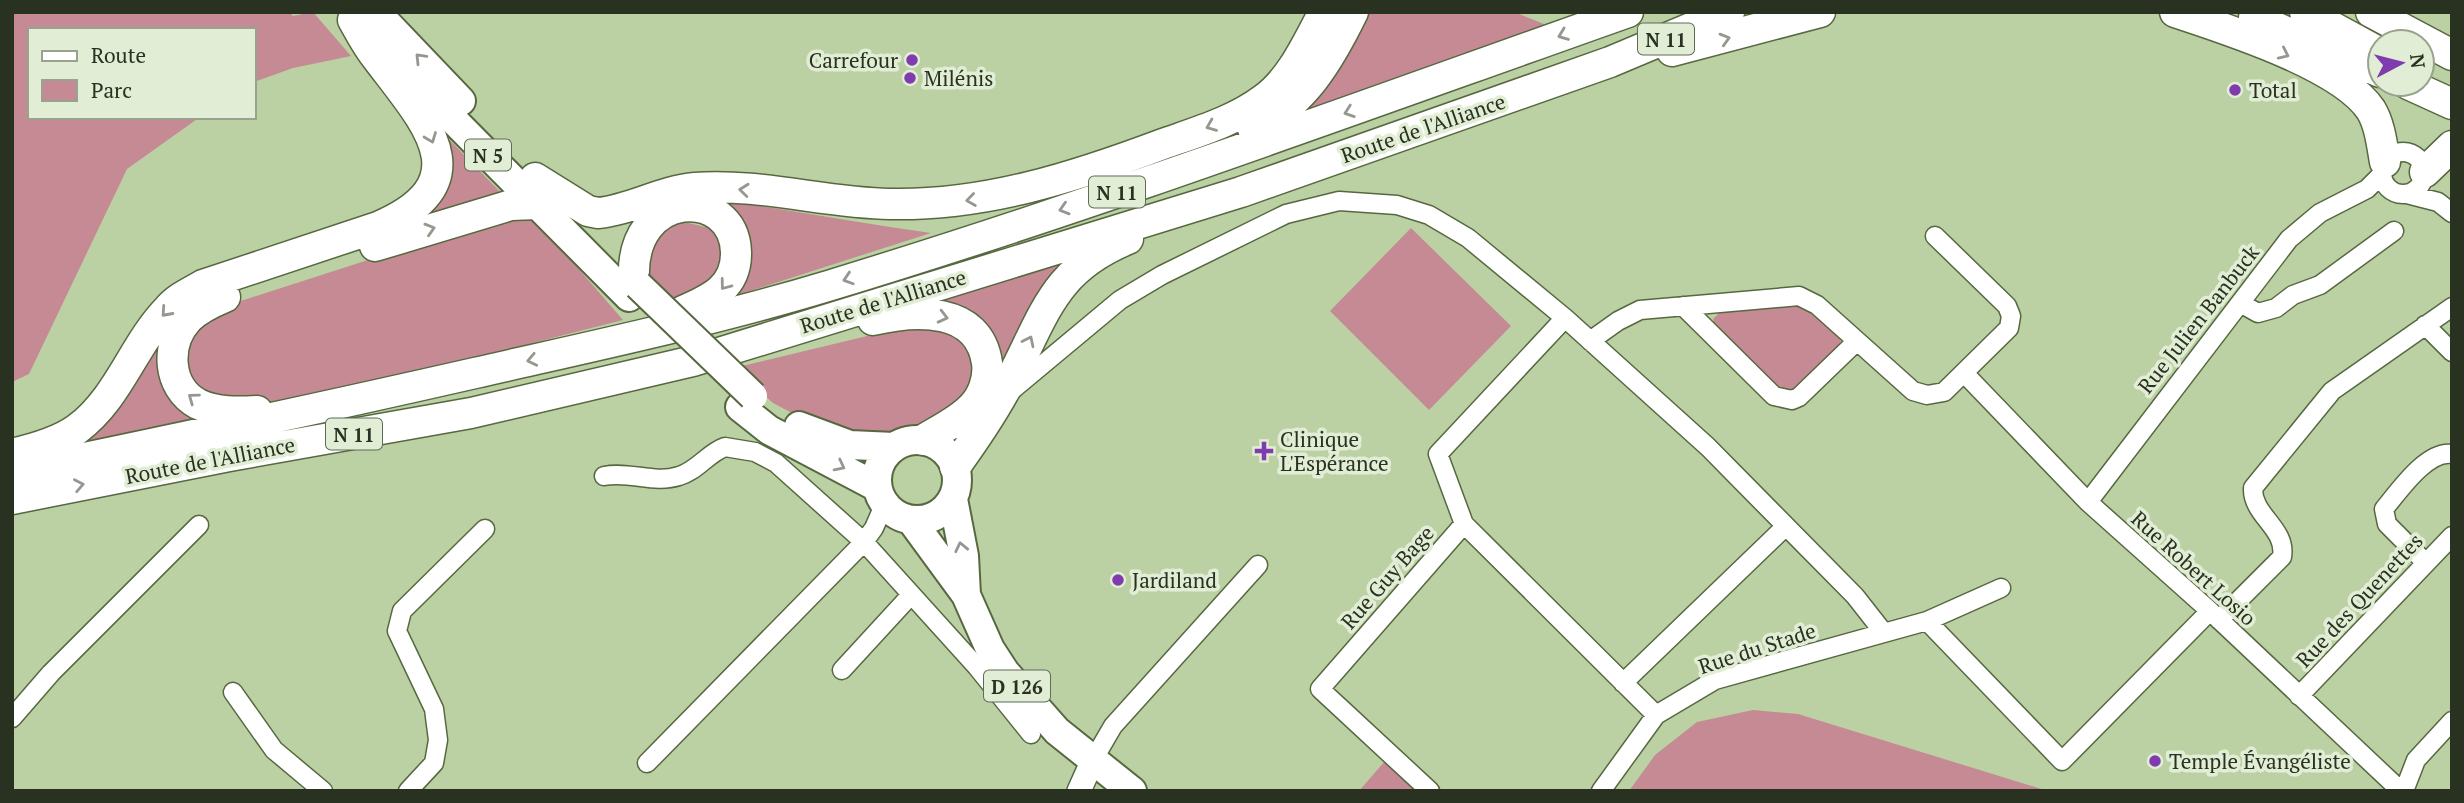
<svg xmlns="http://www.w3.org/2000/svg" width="2464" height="803" viewBox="0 0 2464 803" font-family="'PT Serif',serif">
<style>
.green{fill:#c58a93}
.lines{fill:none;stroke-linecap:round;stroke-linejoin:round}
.minor-casing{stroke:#566840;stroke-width:21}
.tertiary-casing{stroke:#566840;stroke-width:26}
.primary-casing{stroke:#566840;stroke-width:32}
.trunk-casing{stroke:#566840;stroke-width:33}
.minor{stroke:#fff;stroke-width:18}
.tertiary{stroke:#fff;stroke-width:23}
.primary{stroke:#fff;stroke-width:28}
.trunk{stroke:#fff;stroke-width:30}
.primary-bridge-casing{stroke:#566840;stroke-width:32;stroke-linecap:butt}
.primary-bridge{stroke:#fff;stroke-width:28}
.oneway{stroke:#949890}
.poi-dot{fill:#803baf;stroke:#e2edd6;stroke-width:2.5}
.labels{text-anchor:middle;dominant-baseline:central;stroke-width:7;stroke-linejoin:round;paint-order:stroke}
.shield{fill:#e2edd6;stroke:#606a57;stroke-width:2}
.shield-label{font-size:19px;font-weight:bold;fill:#293220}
.poi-label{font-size:21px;fill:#293220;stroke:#e2edd6;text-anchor:start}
.street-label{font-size:21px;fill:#293220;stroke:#e2edd6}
</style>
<rect width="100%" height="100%" fill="#bbd1a4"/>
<path class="green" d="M12 12H289L293 16 313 12 351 56 293 68 254 82V30H30V117H200L127 169 29 374 12 382Z
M1364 12H1514L1544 24 1545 31 1283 124Z
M439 129 507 199 425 218C459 185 448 171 439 129Z
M721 200C791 210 860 223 931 233L725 299Z
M531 214 623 320 462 361 265 403 241 406 184 382 182 340 216 309 464 229Z
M680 221 714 229 724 239 722 276 672 304 643 278 641 245Z
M1411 228 1511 326 1429 410 1330 311Z
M1075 258 988 401 995 352 912 305Z
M1803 303 1840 335 1841 347 1795 392 1783 394 1716 332 1713 319 1721 311Z
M161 327C154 364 160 398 194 418L191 424 72 447Z
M912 329 940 330 963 339 973 360 971 400 925 429 898 433 882 440 830 433 773 403 734 368 888 331Z
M1753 710 1798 714 2048 791H1629L1655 755 1697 722Z
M1385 761 1418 791H1359Z"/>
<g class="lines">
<defs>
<path id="minor" d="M2382 173a21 21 0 1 1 42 0a21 21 0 1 1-42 0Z
M2407 194 2438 202 2452 213
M2240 303 2258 313 2276 308 2293 295 2320 285 2394 231
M1683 306 1774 396 1792 400 1799 397 1857 341
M1565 318 1438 454 1464 524 1656 715
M2425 325 2452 352
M1590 341 1618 321 1640 310 1799 296 1817 305 1913 391 1927 395 1944 392 2009 328 2011 316 2007 306 1935 236
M1964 373 2088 502 2210 611 2401 791
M1012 390 1120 300 1162 275 1286 214 1339 201 1397 205 1429 215 1468 238 1565 318 1708 447 1855 596 1884 633
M604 476C630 471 654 484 679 476 697 471 708 453 725 447L755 452 776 463 864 542 977 667 1031 734
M2088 502 2289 239 2320 213 2367 189 2382 174
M2425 562 2387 524 2384 509C2399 491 2427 450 2452 454
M2219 620 2282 557C2287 528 2252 516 2253 488L2332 391 2452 307
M1927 621 2062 761 2210 611
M842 670 910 596
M1623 683 1786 526
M233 692 274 750 323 791
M2299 696 2452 536
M12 718 51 673 199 525
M1092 762 1113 726 1258 565
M647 763 864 542 874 528 885 503
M408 791 434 763 438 740 434 709 397 631 402 611 485 529
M1430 791 1320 689 1464 524
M1601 791 1656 715 1715 680 1927 621 2001 588
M2404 791 2416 760 2452 721"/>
<path id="tertiary" d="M1079 791 1092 762"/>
<path id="primary" d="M376 12 461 101
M383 49 629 297
M740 407 769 430 877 487
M799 426 850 445 894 447
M877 480a40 40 0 1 1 80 0a40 40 0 1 1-80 0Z
M953 499 964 556 966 595
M911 520 966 595 990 649 1005 672 1057 731 1132 791"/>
<path id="trunk" d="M2175 12C2226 29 2341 65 2371 110 2380 125 2382 145 2385 162
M2305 12 2380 53
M2371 12 2452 55
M2254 18 2380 72
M1672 51 1820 12
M2408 84 2452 104
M1253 129C1304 104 1329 61 1353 12
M2425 172 2452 146
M535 178 588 211 598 213C631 210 660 191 695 188 760 183 825 203 890 204 985 206 1075 177 1163 144 1197 132 1235 121 1264 99 1292 79 1308 41 1324 12
M375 246 511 205 537 204
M634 280C629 188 734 186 736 252 737 287 711 299 683 311
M225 297C213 302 197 310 188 319 165 344 167 387 198 404 217 413 238 412 257 411
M873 320C915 310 979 306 987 363 989 378 983 396 972 407 959 421 939 430 923 440
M12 454C34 449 59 442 77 429 119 398 133 345 168 309 177 298 191 292 203 285L378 227C485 181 424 121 376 57 367 46 360 32 353 20
M955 467C976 438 997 407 1013 375 1046 311 1055 269 1128 239
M12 473C167 441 321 408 475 373 593 346 712 321 828 286 1098 204 1362 106 1628 12
M12 499 229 456 471 413 693 361 1241 192 1610 62 1729 12"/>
</defs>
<use href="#minor" class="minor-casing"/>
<use href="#tertiary" class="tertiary-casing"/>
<use href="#primary" class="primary-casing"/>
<use href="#trunk" class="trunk-casing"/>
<use href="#minor" class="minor"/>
<use href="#tertiary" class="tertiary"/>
<use href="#primary" class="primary"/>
<use href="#trunk" class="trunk"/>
<defs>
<path id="primary-bridge" d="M638 285 753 396"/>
</defs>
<use href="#primary-bridge" class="primary-bridge-casing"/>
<use href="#primary-bridge" class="primary-bridge"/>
</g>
<defs><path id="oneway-chevron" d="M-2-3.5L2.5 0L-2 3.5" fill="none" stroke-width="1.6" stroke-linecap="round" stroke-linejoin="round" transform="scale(1.75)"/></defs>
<g class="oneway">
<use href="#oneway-chevron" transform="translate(1563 35) rotate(159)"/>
<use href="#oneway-chevron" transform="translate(1725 39) rotate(-16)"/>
<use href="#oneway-chevron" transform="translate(2284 54) rotate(25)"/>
<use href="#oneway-chevron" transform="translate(420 58) rotate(-134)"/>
<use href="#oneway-chevron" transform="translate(1349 112) rotate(161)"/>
<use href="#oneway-chevron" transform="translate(1211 126) rotate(158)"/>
<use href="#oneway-chevron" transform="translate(431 138) rotate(69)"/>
<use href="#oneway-chevron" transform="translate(744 190) rotate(-174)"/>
<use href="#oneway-chevron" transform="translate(971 200) rotate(172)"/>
<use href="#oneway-chevron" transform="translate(1064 209) rotate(163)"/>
<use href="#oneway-chevron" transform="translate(430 229) rotate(-17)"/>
<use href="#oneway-chevron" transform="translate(848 279) rotate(162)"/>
<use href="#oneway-chevron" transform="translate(725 285) rotate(127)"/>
<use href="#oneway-chevron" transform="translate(166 312) rotate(132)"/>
<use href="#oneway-chevron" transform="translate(943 317) rotate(14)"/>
<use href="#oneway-chevron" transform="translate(1029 341) rotate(-64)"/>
<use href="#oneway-chevron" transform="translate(532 360) rotate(168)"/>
<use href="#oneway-chevron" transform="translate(193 398) rotate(-144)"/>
<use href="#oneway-chevron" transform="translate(840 466) rotate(27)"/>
<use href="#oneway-chevron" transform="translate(79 485) rotate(-11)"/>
<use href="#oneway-chevron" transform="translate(961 547) rotate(-102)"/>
</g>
<g class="poi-dot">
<circle cx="912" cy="60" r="7"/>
<circle cx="910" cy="78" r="7"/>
<circle cx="2235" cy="90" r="7"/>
<path d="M1260.5 440.5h7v7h7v7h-7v7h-7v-7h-7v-7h7z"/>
<circle cx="1118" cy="580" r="7"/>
<circle cx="2155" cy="761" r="7"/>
</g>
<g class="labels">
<g class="shield">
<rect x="1638" y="23.5" width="56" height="31" rx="5"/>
<rect x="465" y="139.5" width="46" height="31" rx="5"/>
<rect x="1089" y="176.5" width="56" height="31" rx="5"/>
<rect x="326" y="418.5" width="56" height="31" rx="5"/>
<rect x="984" y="670.5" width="66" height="31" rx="5"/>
</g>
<g class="shield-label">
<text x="1666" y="39">N 11</text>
<text x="488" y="155">N 5</text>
<text x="1117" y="192">N 11</text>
<text x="354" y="434">N 11</text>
<text x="1017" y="686">D 126</text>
</g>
<g class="poi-label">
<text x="898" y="60" text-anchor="end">Carrefour</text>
<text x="924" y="78">Milénis</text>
<text x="2249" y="90">Total</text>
<text x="1280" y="439">Clinique<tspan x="1280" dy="24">L'Espérance</tspan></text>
<text x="1132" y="580">Jardiland</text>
<text x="2169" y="761">Temple Évangéliste</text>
</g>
<g class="street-label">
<text transform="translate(1423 128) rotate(-19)">Route de l'Alliance</text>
<text transform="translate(883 301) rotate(-17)">Route de l'Alliance</text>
<text transform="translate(2198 319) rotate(-52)">Rue Julien Banbuck</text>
<text transform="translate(210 460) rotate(-11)">Route de l'Alliance</text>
<text transform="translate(2194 568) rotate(42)">Rue Robert Losio</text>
<text transform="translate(1387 577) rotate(-49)">Rue Guy Bage</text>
<text transform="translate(2359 600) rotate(-47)">Rue des Quenettes</text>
<text transform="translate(1757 648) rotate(-18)">Rue du Stade</text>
</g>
</g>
<rect width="2464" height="803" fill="none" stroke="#293220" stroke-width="28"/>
<rect x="28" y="28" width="228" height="91" fill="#e2edd6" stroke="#98a28d" stroke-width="2"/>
<rect x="42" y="51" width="35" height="10" fill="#ffffff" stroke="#98a28d" stroke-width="2"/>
<text x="91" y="63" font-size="21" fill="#293220">Route</text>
<rect x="42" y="80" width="35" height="21" fill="#c58a93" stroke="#98a28d" stroke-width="2"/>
<text x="91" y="98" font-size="21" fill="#293220">Parc</text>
<g transform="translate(2401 63) rotate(83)"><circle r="33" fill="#e2edd6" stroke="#98a28d" stroke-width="2"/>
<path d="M0-5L12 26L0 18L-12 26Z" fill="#803baf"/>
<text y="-10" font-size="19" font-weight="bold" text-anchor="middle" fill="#293220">N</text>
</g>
</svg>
